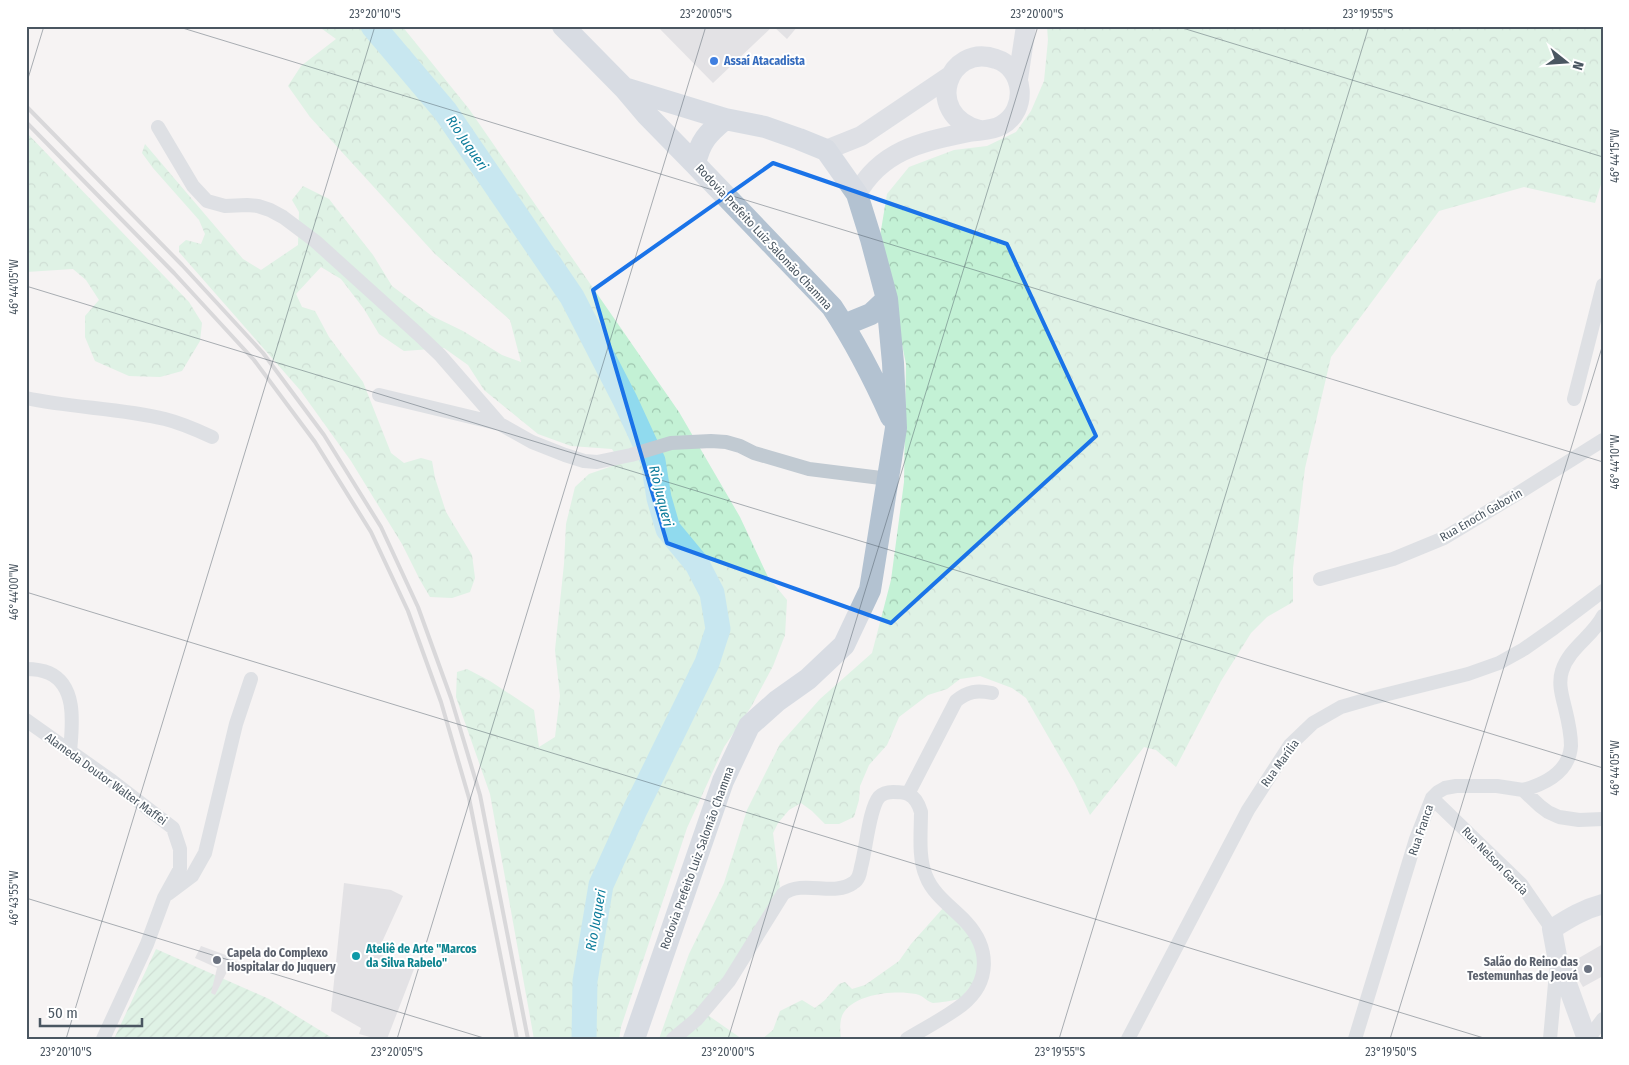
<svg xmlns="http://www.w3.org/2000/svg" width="1629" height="1065" viewBox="0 0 1629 1065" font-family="'Fira Sans Condensed',sans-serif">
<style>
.forest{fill:url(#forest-crowns)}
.garden{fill:url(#garden-furrows)}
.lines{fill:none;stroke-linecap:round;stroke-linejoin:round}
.river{stroke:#90daee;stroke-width:25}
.building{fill:#cdcfd5}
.street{stroke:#c1cad2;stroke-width:14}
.secondary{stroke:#c1cbd6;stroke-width:20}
.primary{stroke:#b3c2d1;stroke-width:22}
.rail{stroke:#b5b8bd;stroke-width:4}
.marked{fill:none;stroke:#1a73e8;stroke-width:4;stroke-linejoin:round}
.ticks{fill:none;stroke:#4a5661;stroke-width:1;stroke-opacity:0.45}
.shop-dot{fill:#3f7fe0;stroke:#fff;stroke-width:2}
.culture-dot{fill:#0f9aa8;stroke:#fff;stroke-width:2}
.worship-dot{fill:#6b7280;stroke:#fff;stroke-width:2}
.labels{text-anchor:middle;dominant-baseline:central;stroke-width:4;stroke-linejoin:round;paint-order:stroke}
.shop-label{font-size:12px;font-weight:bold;fill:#366cbe;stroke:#fff;text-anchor:start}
.street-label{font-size:12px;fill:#4a5661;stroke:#fff}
.culture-label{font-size:12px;font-weight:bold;fill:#0d838f;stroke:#fff;text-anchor:start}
.worship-label{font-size:12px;font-weight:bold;fill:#5b616d;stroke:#fff;text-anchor:start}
.water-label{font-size:14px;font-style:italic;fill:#0c7c9b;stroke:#fff}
.neatline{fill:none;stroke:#4a5661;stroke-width:2}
.ticks-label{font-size:12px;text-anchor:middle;fill:#4a5661}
</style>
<defs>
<pattern id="forest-crowns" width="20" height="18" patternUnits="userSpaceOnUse" patternTransform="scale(1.25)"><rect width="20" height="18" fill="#c3f1d5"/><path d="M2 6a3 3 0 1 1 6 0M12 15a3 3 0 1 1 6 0" fill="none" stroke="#a0c6b0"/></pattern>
<pattern id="garden-furrows" width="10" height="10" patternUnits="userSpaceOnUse" patternTransform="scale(1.25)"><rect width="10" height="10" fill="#c3f1d5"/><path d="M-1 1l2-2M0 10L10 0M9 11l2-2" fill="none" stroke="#a0c6b0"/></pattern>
</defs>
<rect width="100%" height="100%" fill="#f5f3f3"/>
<path class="forest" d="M318 26H402L469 109 679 412 740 517 768 577 787 600 785 635 773 666 751 707 724 747 687 828 621 1027 619 1039H534L490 794 456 697 457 672 467 669 490 681 534 710 539 747 555 737 560 696 555 650 564 564 566 524 575 487 589 474 621 463 612 449 571 446 538 434 484 390 468 365 444 348 404 351 379 334 364 309 341 279 321 267 296 294 302 307 315 311 329 337 363 382 391 453 404 463 421 458 432 461 435 478 446 512 472 555 475 578 470 592 452 598 430 597 420 580 402 544 351 461 300 390 179 252V246L186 240 201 244 205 234 199 220 153 168 142 153 145 144 243 259 261 270 298 245 299 212 292 200 303 186 329 199 373 255 392 286 432 316 463 331 502 355 521 362 510 320 435 254 310 117 288 86 301 66 336 39Z
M1047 26H1603V178L1595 203 1524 187 1439 211 1331 357 1305 468 1293 568V602L1267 617 1251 633 1221 681 1176 767 1156 750 1144 747 1090 815 1075 783 1026 698 1012 688 980 676 960 679 947 689 928 695 899 717 887 745 869 765 860 786 859 800 854 817 839 824H825L812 811 801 803 789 810 778 823 773 833 780 887 763 914 744 952 699 1009 742 1039H659L689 954 724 883 747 810 780 744 820 699 872 653 891 580 904 482 906 364 880 236 887 194 909 167 954 150 987 146 1016 132 1031 111 1044 81 1048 40Z
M26 132 189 302 202 323 200 341 182 371 160 377 129 376 95 361 85 337V316L99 300 86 280 73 269 26 272Z
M944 907 979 944V976L960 999C955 1000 938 1003 933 1003 927 1002 923 995 916 994 896 990 857 993 844 1012 839 1019 840 1031 841 1039H762L773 1030 780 1011 802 1000 815 1008 825 1000 839 984 845 982 852 989 865 985 899 961 911 944Z"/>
<path class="garden" d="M156 949 269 999 334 1039H114Z"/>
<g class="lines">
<path class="river" d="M373 26 445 111 572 297 625 400 653 461 659 498 668 529 697 564 712 593 718 629 707 663 634 812 601 885 585 981 584 1039"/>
</g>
<path class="building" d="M657 26H798L787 39 773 26 713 83Z
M344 883 391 890 403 896 377 953 414 969 387 1039H377L359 1034 361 1028 331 1011Z
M1603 944V976L1583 987 1576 975 1572 962Z
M201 946 234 958 215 995 211 993 217 968 195 958Z"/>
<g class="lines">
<path class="street" d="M158 127 193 186 207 201 225 206 247 205 258 206 270 210 283 217 315 241 418 334 440 355 500 424 532 442 565 455 584 461 597 462 631 455 671 443 711 441 726 442 740 446 754 453 809 469 889 479
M379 395 500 424
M26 398C72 408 119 408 165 419 181 423 197 430 212 437
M1574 399 1603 285
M1320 579 1393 559 1444 538 1517 494 1603 440
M26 669C34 669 42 670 49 673 78 686 72 727 70 752
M26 720 112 781 173 828 180 849V869L164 898 147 944 103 1039
M1523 790C1545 784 1569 772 1571 746 1571 734 1568 720 1565 708 1562 696 1558 683 1562 671 1569 648 1593 636 1603 616
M908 794 956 701C968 691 977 690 992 693
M1432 798 1521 884 1552 929
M168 894 192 876 205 853 236 724 251 679
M673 1039 697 1019 729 981 783 894C803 879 834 897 853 883 859 880 860 873 861 867 866 850 869 809 879 797 883 793 888 792 893 792 898 792 904 792 908 794 915 797 919 805 921 812 921 832 918 858 926 876 933 895 953 908 966 922 990 948 991 982 962 1005 945 1018 925 1028 907 1039
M1128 1039 1248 810 1290 745 1313 723 1341 707 1372 698 1468 674 1499 663 1524 649 1554 628 1603 591
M1355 1039 1416 839 1432 798 1438 792 1445 788 1456 786H1497L1523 790 1540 806 1548 812 1559 817 1579 820 1603 819
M1550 1039 1557 962
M1588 1039 1603 1019"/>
<path class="secondary" d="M1018 79 1026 26
M826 150 861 136 950 76
M857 194C882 149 923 142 969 132 980 130 992 131 1002 125 1028 110 1025 68 996 59 948 42 922 114 979 130
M1587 1039 1557 956 1552 929C1569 918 1584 909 1603 904"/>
<path class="primary" d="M563 26 624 88 646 114 695 164 832 307C855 342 874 379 891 417
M624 88 725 119 765 127 799 139 826 150 857 194 871 239 887 299 893 363 896 428 870 590 844 645 808 679 777 701 749 726 723 781 634 1039
M695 164C700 141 708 133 725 119
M844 325 871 314 887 299"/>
<path class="rail" d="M26 106 182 265 263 353 324 435 381 527 418 607 451 698 480 795 528 1039
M26 122 174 273 254 360 315 442 371 532 408 611 441 702 469 798 517 1039"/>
</g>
<path d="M0 0H1629V1065H0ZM773 163 1007 244 1096 436 891 623 667 543 593 290Z" fill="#f5f3f3" fill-opacity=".55" fill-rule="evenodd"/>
<path class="marked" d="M773 163 1007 244 1096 436 891 623 667 543 593 290Z"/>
<path class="ticks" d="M176 26 1603 462M1176 26 1603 157M26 85 44 26M26 286 1603 768M26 592 1487 1039M26 898 487 1039M66 1039 375 26M397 1039 706 26M728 1039 1038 26M1059 1039 1369 26M1390 1039 1603 344"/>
<circle class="shop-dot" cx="714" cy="61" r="5"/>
<circle class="culture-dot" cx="356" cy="956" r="5"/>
<g class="worship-dot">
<circle cx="217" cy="960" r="5"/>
<circle cx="1588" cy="969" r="5"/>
</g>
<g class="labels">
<g class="shop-label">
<text x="724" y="61">Assaí Atacadista</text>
</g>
<g class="street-label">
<text transform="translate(764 237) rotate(47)">Rodovia Prefeito Luiz Salomão Chamma</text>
<text transform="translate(1481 515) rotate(-30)">Rua Enoch Gaborin</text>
<text transform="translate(1280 763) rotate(-54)">Rua Marília</text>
<text transform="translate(106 779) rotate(36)">Alameda Doutor Walter Maffei</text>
<text transform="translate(1421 830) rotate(-71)">Rua Franca</text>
<text transform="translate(697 858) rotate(-70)">Rodovia Prefeito Luiz Salomão Chamma</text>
<text transform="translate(1495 861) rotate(46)">Rua Nelson Garcia</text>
</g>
<g class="culture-label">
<text x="366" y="949">Ateliê de Arte "Marcos<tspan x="366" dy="14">da Silva Rabelo"</tspan></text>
</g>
<g class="worship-label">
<text x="227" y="953">Capela do Complexo<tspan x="227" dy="14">Hospitalar do Juquery</tspan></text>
<text x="1578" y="962" text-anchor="end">Salão do Reino das<tspan x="1578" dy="14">Testemunhas de Jeová</tspan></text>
</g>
<g class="water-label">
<text transform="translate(467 143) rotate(56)">Rio Juqueri</text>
<text transform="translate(661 496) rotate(76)">Rio Juqueri</text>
<text transform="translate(596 920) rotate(-80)">Rio Juqueri</text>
</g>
</g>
<rect width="1629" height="1065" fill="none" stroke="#ffffff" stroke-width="55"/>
<g transform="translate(1566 62) rotate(107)" stroke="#ffffff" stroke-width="4" paint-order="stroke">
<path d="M0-4L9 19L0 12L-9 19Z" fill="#4a5661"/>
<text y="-8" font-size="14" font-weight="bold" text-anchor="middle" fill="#4a5661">N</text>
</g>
<path d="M40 1018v8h102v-8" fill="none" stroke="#4a5661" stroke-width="2.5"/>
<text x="48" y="1018" font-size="15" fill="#4a5661" stroke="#ffffff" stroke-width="4" paint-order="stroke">50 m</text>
<rect x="28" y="28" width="1574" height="1010" class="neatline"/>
<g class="ticks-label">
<text x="375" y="18">23°20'10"S</text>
<text x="706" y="18">23°20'05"S</text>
<text x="1037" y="18">23°20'00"S</text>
<text x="1368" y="18">23°19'55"S</text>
<text transform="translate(1615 156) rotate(-90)" y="4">46°44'15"W</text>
<text transform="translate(14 287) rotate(-90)" y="4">46°44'05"W</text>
<text transform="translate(1615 462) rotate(-90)" y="4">46°44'10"W</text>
<text transform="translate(14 592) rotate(-90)" y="4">46°44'00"W</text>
<text transform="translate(1615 768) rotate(-90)" y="4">46°44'05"W</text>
<text transform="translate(14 898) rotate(-90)" y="4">46°43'55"W</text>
<text x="66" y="1056">23°20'10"S</text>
<text x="397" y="1056">23°20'05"S</text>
<text x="728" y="1056">23°20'00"S</text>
<text x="1060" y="1056">23°19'55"S</text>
<text x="1391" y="1056">23°19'50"S</text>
</g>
</svg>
